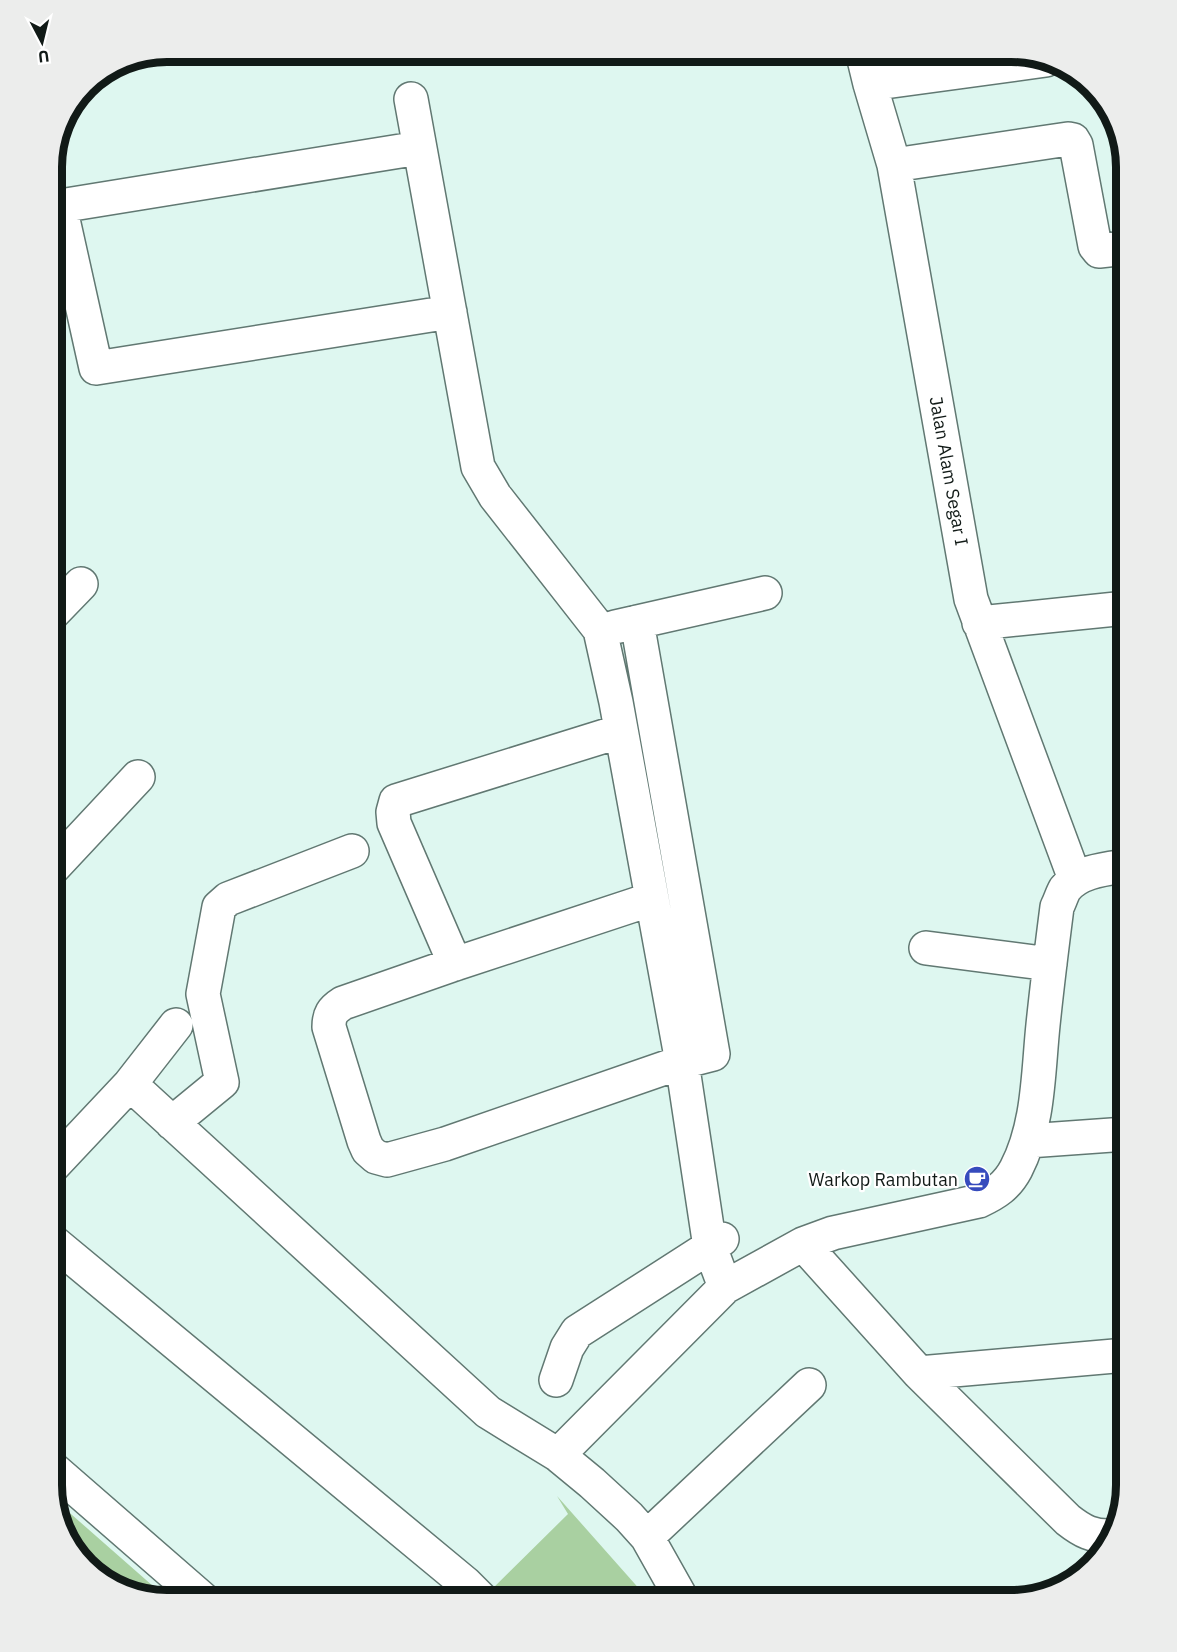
<svg xmlns="http://www.w3.org/2000/svg" width="1177" height="1652" viewBox="0 0 1177 1652" font-family="'IBM Plex Sans',sans-serif">
<style>
.green{fill:#a9d0a1}
.lines{fill:none;stroke-linecap:round;stroke-linejoin:round}
.minor-casing{stroke:#617872;stroke-width:36}
.minor{stroke:#fff;stroke-width:33}
.labels{text-anchor:middle;dominant-baseline:central;stroke-width:4.5;stroke-linejoin:round;paint-order:stroke}
.street-label{font-size:18px;fill:#111a17;stroke:#fff}
.poi-label{font-size:18px;fill:#111a17;stroke:#fff;text-anchor:end}
.rim{fill:none;stroke:#111a17;stroke-width:8}
</style>
<rect width="100%" height="100%" fill="#def7f0"/>
<path class="green" d="M557 1496 650 1601H480L568 1514Z
M55 1500 170 1601H160L109 1585 67 1543Z"/>
<g class="lines">
<defs>
<path id="minor" d="M862 51 870 84 894 165 971 599 1075 879
M870 84 1046 60
M411 99 478 467 495 496 600 630 616 702 682 1062 710 1247 725 1287
M419 148 60 206 96 368 450 312
M894 165 1068 139 1073 140 1076 145 1095 246 1099 251 1126 248
M51 615 81 584
M637 622 713 1054 682 1062 445 1144 387 1160 376 1157 368 1150 364 1141 329 1027C329 1015 332 1010 343 1003L455 964 652 899
M979 623 1126 608
M615 627 765 593
M51 870 138 777
M926 948 1050 964
M455 964 394 823 393 812 396 801 621 731
M130 1084 488 1412 558 1455 592 1483 629 1517 647 1537 683 1601
M172 1123 222 1082 203 994 219 907 228 899 352 851
M1028 1141 1126 1134
M51 1168 130 1084 176 1025
M51 1240 465 1583 483 1601
M803 1244 919 1373 1068 1520C1082 1531 1093 1537 1112 1536
M919 1373 1126 1355
M556 1380 567 1348 577 1332 722 1239
M558 1455 725 1287 803 1244 833 1233 979 1201C996 1193 1007 1186 1016 1169 1039 1125 1038 1073 1043 1025 1047 986 1052 946 1057 907 1060 901 1062 894 1065 889 1079 871 1105 869 1126 866
M51 1467 205 1601
M647 1537 809 1385"/>
</defs>
<use href="#minor" class="minor-casing"/>
<use href="#minor" class="minor"/>
</g>
<defs>
<symbol id="cafe-disc" viewBox="-11 -11 22 22"><circle r="9.5" fill="#364bbd" stroke="#fff"/><path d="M-5.5-4.5H6V0H3Q3 3.5 0 3.5H-2.5Q-5.5 3.5-5.5 0ZM3-3.2v2h1.7v-2ZM-6 4.5H4V6H-6Z" fill="#fff"/></symbol>
</defs>
<g fill-rule="evenodd">
<use href="#cafe-disc" x="962" y="1164" width="30" height="30"/>
</g>
<g class="labels">
<g class="street-label">
<text transform="translate(949 471) rotate(80)">Jalan Alam Segar I</text>
</g>
<g class="poi-label">
<text x="958" y="1179">Warkop Rambutan</text>
</g>
</g>
<path d="M0 0H1177V1652H0ZM167 62H1011A105 105 0 0 1 1116 167V1485A105 105 0 0 1 1011 1590H167A105 105 0 0 1 62 1485V167A105 105 0 0 1 167 62Z" fill="#ecedec" fill-rule="evenodd"/>
<path class="rim" d="M167 62H1011A105 105 0 0 1 1116 167V1485A105 105 0 0 1 1011 1590H167A105 105 0 0 1 62 1485V167A105 105 0 0 1 167 62Z"/>
<g transform="translate(42 42) rotate(173)" stroke="#ffffff" stroke-width="4.5" paint-order="stroke">
<path d="M0-4.5L10 22L0 15L-10 22Z" fill="#111a17"/>
<text y="-9" font-size="16" font-weight="bold" text-anchor="middle" fill="#111a17">U</text>
</g>
</svg>
